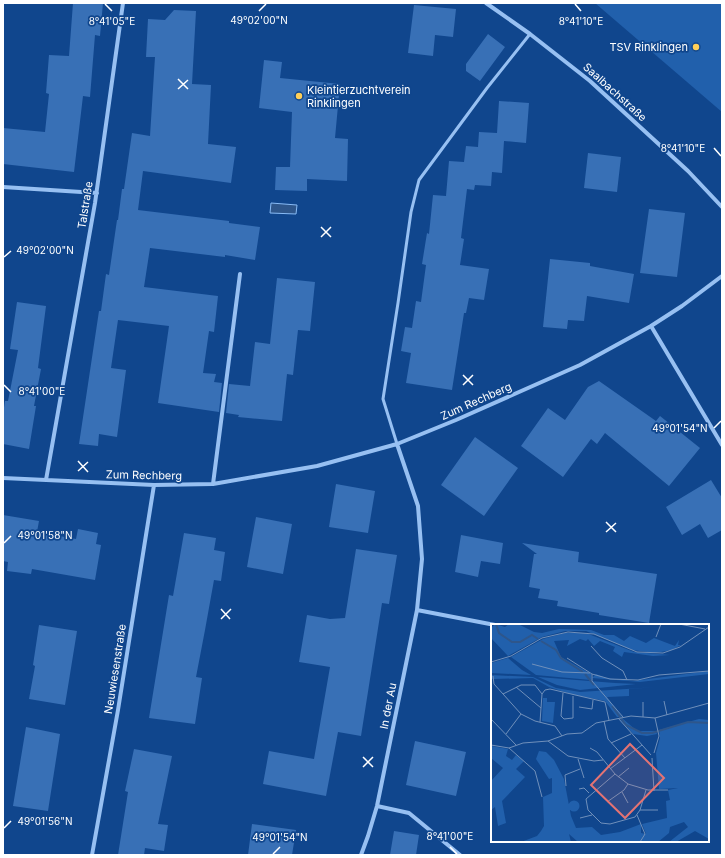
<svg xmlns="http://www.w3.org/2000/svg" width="725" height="858" viewBox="0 0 725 858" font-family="Inter,sans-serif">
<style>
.green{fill:#2160ac}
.water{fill:#2e568b;stroke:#88bbf6}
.building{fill:#3870b6}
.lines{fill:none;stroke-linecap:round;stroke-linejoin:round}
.service{stroke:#97c0f2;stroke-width:3}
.minor{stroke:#97c0f2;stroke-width:4}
.ticks{fill:none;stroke:#fff;stroke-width:1.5}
.poi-dot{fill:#ffcf58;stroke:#10468d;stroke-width:1.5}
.labels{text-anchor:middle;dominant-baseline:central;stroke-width:3.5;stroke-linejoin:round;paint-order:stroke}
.poi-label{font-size:11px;fill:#fff;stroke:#10468d;text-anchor:end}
.street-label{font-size:11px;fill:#fff;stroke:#10468d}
.inset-river{fill:none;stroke:#2e568b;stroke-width:2}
.inset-road{fill:none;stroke:#7090bb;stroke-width:1}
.view{fill:#e47373;fill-opacity:0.15;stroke:#e47373;stroke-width:2}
.inset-edge{fill:none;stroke:#fff;stroke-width:2}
.ticks-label{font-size:10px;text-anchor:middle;fill:#fff;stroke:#10468d;stroke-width:3.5;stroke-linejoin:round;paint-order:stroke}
</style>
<rect width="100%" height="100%" fill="#10468d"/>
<path class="green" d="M595 3H722V112Z"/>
<path class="water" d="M271 203 297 205 296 214 270 213Z"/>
<path class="building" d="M73 3H103L100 36 95 35 90 97 83 96 74 172 3 164V128L45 132 49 94 46 93 49 55 69 56Z
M414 5 456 9 453 37 435 35 433 56 408 53Z
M174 10 196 11 192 84 211 85 208 144 236 147 231 183 143 171 138 210 229 221V223L260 227 255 260 225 255V257L150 248 144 287 218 296 214 332 209 331 203 373 216 374 214 382 222 383 219 412 158 403 169 326 118 320 111 368 126 370 117 437 99 434 98 446 79 444 99 311H101L106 274 109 275 117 220H118L122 189H124L132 133 150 136 155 57H146L148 19 165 20Z
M488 34 505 47 480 81 466 71V64Z
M264 60 282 62 280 78 340 84 335 138 348 139 347 181 307 179V191L275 190 276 167H290L292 112 259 108Z
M499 101 529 103 526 143 504 141 502 173 492 172 491 186 475 185 474 190 467 189 461 238 464 239 460 265 489 269 484 300 469 298 466 313H464L452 390 406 383 411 353 401 351 405 327 412 328 416 301 421 302 426 265 422 264 427 233 429 234 433 195 446 196 449 161 464 162 466 146 478 147 479 132 497 133Z
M588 153 621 157 617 192 584 188Z
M649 209 685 213 677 277 640 273Z
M550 259 590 263V266L634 274 629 303 587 296 584 321 568 320 567 329 543 327Z
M277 278 315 282 310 331 298 330 293 375 287 374 282 421 238 417 239 415 226 413 229 384 250 386 255 342 270 344Z
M17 302 46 306 38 368 41 369 34 406H36L29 449 3 444V414L5 401H8L18 350 10 349Z
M599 381 656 421 660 416 700 448 669 486 605 433 597 444 591 439 563 477 521 446 548 408 565 420 588 387Z
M475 437 518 468 484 516 441 485Z
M711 480 722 498V530L708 538 700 524 682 535 666 507Z
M336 484 375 491 368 533 329 527Z
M3 515 39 521 37 532 76 539 78 529 98 533 96 544 101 545 95 580 32 569 31 574 7 571 8 562 3 561Z
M256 517 292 524 283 574 247 567Z
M184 533 216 538 214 550 225 552 221 581 214 580 205 630 196 677 202 678 195 724 149 718 169 595 173 596Z
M461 535 503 543 500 564 481 561 478 577 455 572Z
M522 543 579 552 578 562 657 574 649 623 599 615V613L557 606 558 601 538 598 540 589 529 587 534 554H537Z
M356 549 397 555 389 604 382 603 361 736 338 732 326 796 263 784 269 751 314 759 330 667 299 662 307 615 330 619 345 618Z
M39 625 77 631 65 705 29 699 35 666 33 665Z
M26 727 60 734 48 811 13 806Z
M415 741 466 752 456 796 406 785Z
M134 749 172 756 158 824 168 825 164 851 145 848 144 855H118L128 792 125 791Z
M252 824 296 830 292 855H248Z
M394 831 419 835 416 855H390Z"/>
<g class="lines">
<path class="service" d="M397 444 383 399 398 303 411 212 419 180 487 88 530 34"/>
<path class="minor" d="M486 3 530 34 590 81 688 171 722 207
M3 187 97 193
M651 326 722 445
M3 478 154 485 213 484 317 466 397 444 456 420 580 365 651 326 682 306 722 276
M46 480 95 203 123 3
M213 484 240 274
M417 610 495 625
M377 806 409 813 460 855
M92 855 118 710 154 485
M361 855 368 836 377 806 417 610 422 559 418 506 397 444"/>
</g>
<path class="ticks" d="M105 4 112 11M575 4 581 11M259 11 266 4M178 79 188 89M178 89 188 80M714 148 721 156M321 227 331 237M321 237 331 227M4 257 11 251M463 375 473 385M4 385 11 392M463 385 473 375M714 428 721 421M78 461 88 472M78 471 88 462M606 522 616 532M606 532 616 523M4 543 11 536M221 609 230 619M221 619 231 609M363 757 373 767M363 767 373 757M4 828 11 821M450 847 457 854M273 854 280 847"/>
<g class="poi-dot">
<circle cx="696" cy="47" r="4"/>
<circle cx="299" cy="96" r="4"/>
</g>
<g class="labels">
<g class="poi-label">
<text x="688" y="47">TSV Rinklingen</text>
<text x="307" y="90" text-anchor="start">Kleintierzuchtverein<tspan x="307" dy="13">Rinklingen</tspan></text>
</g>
<g class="street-label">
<text transform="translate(615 92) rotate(42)">Saalbachstraße</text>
<text transform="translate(85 205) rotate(-81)">Talstraße</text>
<text transform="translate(476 401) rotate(-24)">Zum Rechberg</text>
<text transform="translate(144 475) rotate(1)">Zum Rechberg</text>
<text transform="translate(115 669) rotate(-81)">Neuwiesenstraße</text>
<text transform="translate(388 706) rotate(-79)">In der Au</text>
</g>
</g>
<g transform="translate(491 624)">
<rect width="218" height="218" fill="#10468d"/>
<path d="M4 0 14 3 18 0H27L43 8 51 9 68 5 100 6 113 11H123L133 17 139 12 155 19 163 14 184 22 188 16 187 21H190L181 26 164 29 141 26 95 7H74L51 13 17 32 0 14V4ZM74 9H95L143 28 179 31 162 32 133 28 131 33 122 27 124 23 109 17 103 22 97 15 95 17 89 15 76 22 78 16 63 17 70 33 100 50V56L45 51 20 33 52 15ZM17 34 31 46 40 51 0 49V39ZM218 47V50L149 58 101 54 105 50 115 54 142 57ZM0 51 42 53 65 64 89 68 166 63 138 65V72L116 73 131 93H126L114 77 83 71 58 63 42 54 3 55H0ZM47 53 124 59 145 60 89 66 66 61ZM52 74H56V78H64L62 99 51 97ZM131 94 146 107H165L166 110 156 112 142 110 129 95ZM208 95 218 96V215L204 207 185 218H178L197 203 193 198 179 203 178 209 167 218H87L78 210 80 218H30L46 212 50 207 53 202 52 173 61 169V154L58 155 45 135 48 127 55 128 63 136 73 155 80 192 85 204 101 203 110 211 129 208 150 200V209L155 210 151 200 176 194 175 177 179 176 177 166 187 164 168 165 165 129 169 114 168 106ZM0 122 17 125 15 132 21 136 25 131 33 137 25 145 34 153 11 177 15 199 7 202 4 183 0 186V157L12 144 0 134ZM77.5 182a5.5 5.5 0 1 1 11 0a5.5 5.5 0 1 1-11 0Z" fill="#2160ac"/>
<path class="inset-river" d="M5 0 8 9 21 18H29L41 11 47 15M50 17 65 26 70 34 92 48M94 50 103 61M121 82 135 101 151 109H161L197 98 218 99"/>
<path class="inset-road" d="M188 0 214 5M165 13 170 0M100 22 111 34 132 47 136 56M76 34 101 50 119 55 147 56 168 51 218 47M0 38 20 32 51 14 77 8 103 10 146 28 172 29 189 23 218 3M41 40 71 48 99 49M101 50V57L132 93M2 52 3 60 30 90 44 97 64 102 71 112M25 63 50 84M72 69 70 92 73 95 82 94V72M12 70 30 61H44L51 70 49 98M51 70 54 66 59 65 114 78 118 96M173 77 176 91M88 83 101 85 102 76M152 93V78M127 94 160 131M0 95 25 121M113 97 117 115 134 134M15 110 30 90M57 117 77 132 103 137 112 136M120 119 140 110M0 121 18 124 32 119 57 117 76 110 91 109 105 99 140 92 164 94 218 79M18 124 44 147 51 173M99 124 106 128 124 150 137 160 157 166H177M163 129 168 112 164 94M161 134 163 167M87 135 93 154M119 145 151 121M124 150 95 175 97 186 110 199 119 200 144 193 149 186 155 166M127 153 138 144M75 162 74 151 89 145M88 165 93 164 98 169M131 168 137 179M116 178 133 166 137 160M149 186H167M146 191 154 210 149 218M89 194 101 191"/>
<path class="view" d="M139 120 173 154 134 194 100 161Z"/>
<rect width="218" height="218" class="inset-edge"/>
</g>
<g class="ticks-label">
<text x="259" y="24">49°02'00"N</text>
<text x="581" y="25">8°41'10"E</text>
<text x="112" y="25">8°41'05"E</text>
<text x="683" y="152">8°41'10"E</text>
<text x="45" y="254">49°02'00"N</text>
<text x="42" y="395">8°41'00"E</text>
<text x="680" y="432">49°01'54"N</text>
<text x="45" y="539">49°01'58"N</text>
<text x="45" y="825">49°01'56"N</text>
<text x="450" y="840">8°41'00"E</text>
<text x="280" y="841">49°01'54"N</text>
</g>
<rect width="725" height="858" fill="none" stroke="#ffffff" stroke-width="8"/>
</svg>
